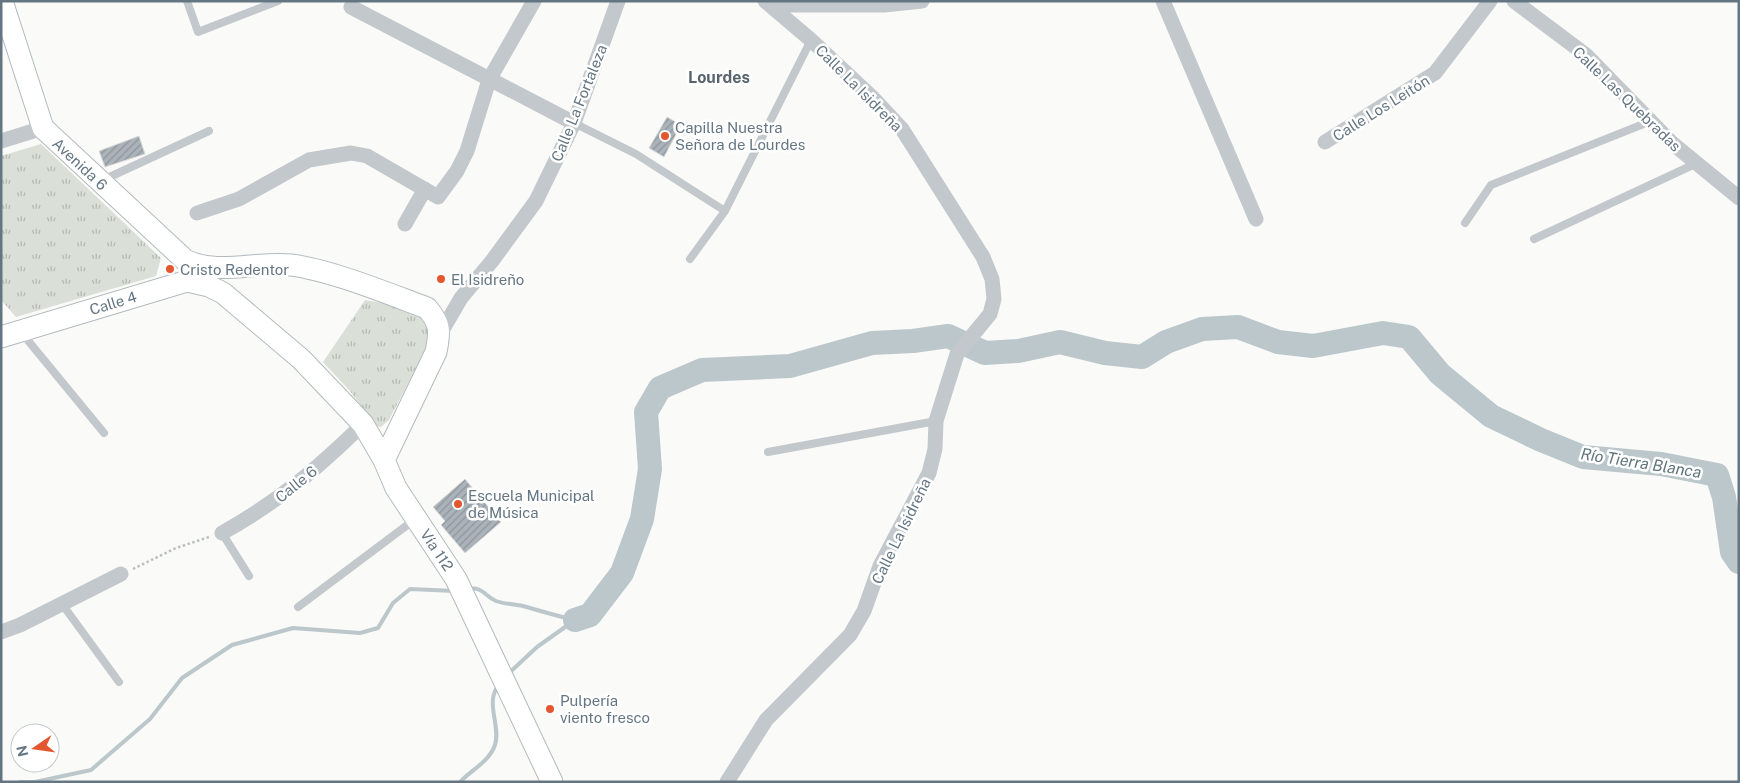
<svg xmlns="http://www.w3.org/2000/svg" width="1740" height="783" viewBox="0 0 1740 783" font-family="'Public Sans',sans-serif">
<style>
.grass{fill:url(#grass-tufts)}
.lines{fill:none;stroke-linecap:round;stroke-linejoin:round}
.stream{stroke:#bbc7cb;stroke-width:4}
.river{stroke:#bbc7cb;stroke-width:24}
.building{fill:url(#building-hatch);stroke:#dcdcda}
.secondary-casing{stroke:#b3babf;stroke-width:23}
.path{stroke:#bbbfc2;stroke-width:2.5;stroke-dasharray:2.5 2.5;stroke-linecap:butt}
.lane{stroke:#c3c8cc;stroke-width:8}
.street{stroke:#c3c8cc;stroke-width:15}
.secondary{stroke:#fff;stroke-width:21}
.poi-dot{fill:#e4572e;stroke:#fff;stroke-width:2}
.labels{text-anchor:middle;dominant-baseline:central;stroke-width:5;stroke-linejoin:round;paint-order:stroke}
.street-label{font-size:15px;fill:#657683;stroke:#fff}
.poi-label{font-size:15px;fill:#657683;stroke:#fff;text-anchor:start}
.neighbourhood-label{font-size:16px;font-weight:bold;fill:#57646e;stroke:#fff}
.water-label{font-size:16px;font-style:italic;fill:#60757c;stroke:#fff}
</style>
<defs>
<pattern id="grass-tufts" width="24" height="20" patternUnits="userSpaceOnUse" patternTransform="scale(1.25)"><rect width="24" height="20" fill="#dadfd7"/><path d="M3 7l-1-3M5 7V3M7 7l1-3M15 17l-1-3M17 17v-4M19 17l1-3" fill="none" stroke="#b4b9b4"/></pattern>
<pattern id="building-hatch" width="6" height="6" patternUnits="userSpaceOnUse" patternTransform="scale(1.25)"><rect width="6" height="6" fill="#aab3b9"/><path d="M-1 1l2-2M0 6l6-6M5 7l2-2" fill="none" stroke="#8e969c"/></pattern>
</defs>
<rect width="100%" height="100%" fill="#fafaf8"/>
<path class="grass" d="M41 144 161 258 156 276 16 317 1 300V156Z
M365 300C388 304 414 307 429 325L427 347 389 420 381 427 376 426 350 391 323 362Z"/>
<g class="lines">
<path class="stream" d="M469 589C482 586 486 597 496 601 504 604 514 604 523 606 541 611 556 616 575 620
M509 673 537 647 575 620
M20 782H35L91 770 150 719 182 678 232 645 293 628 360 633 378 628 393 603 410 589 455 591
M460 782C471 770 489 762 495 745 501 726 485 703 498 686"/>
<path class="river" d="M575 620 590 615 622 573 642 519 650 469 646 412 660 388 702 370 790 366 872 343 913 341 948 336 985 353 1018 351 1060 342 1105 353 1142 357 1166 342 1202 329 1238 327 1278 342 1313 346 1383 333 1409 337 1440 374 1491 416 1541 440 1583 457 1661 464 1717 475 1724 497 1732 552 1739 562"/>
</g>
<path class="building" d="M667 117 681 125 664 157 649 148Z
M139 136 145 154 105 167 99 151Z
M465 479 501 522 465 553 441 525 445 521 433 507Z"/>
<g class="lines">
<defs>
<path id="secondary" d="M2 1 43 128 185 260C218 276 256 261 291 265 331 270 389 294 427 308 441 324 440 332 436 352L384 460
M1 337 187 281 209 286 223 293 301 359 363 424 384 460 396 488 456 579 552 782"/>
</defs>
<use href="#secondary" class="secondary-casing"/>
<path class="path" d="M133 569 176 548 209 537"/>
<path class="lane" d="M187 1 198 32 278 1
M574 123 636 154 725 211
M103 180 209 131
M1465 223 1491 185 1651 121
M1534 239 1695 164
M690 259 725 211 811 40
M21 332 104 433
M768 452 936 421
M222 533 249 576
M62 604 119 682
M298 607 414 520"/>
<path class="street" d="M1163 1 1256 219
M1514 1 1586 55 1672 143 1739 198
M772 5H884L922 1
M351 7 574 123
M1 141 43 128
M1325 142 1435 73 1490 1
M197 213 239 199 309 160 351 153 367 156 438 197 457 171 467 151 489 80 534 1
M405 224 425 189
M440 334 461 298 492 261 536 201 574 123 618 1
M222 533C279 501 316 470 363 424
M1 632 20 625 121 574
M727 782 766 720 850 635 864 611 880 566 929 473 935 449 936 421 957 354 990 314 994 299 992 279 983 257 902 129 874 99 811 40 765 1"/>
<use href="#secondary" class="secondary"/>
</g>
<g class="poi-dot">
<circle cx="665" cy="136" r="5"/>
<circle cx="170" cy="269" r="5"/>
<circle cx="441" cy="279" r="5"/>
<circle cx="458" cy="504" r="5"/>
<circle cx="550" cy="709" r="5"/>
</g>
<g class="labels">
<g class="street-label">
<text transform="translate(859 88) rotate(45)">Calle La Isidreña</text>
<text transform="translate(1627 99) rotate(44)">Calle Las Quebradas</text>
<text transform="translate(579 103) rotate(-68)">Calle La Fortaleza</text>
<text transform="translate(1381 108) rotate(-32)">Calle Los Leitón</text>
<text transform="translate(80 164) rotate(43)">Avenida 6</text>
<text transform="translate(113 303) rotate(-17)">Calle 4</text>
<text transform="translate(296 484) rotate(-39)">Calle 6</text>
<text transform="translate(901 531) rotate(-64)">Calle La Isidreña</text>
<text transform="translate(437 550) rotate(56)">Vía 112</text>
</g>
<g class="poi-label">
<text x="675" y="127">Capilla Nuestra<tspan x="675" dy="17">Señora de Lourdes</tspan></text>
<text x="180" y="269">Cristo Redentor</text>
<text x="451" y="279">El Isidreño</text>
<text x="468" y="495">Escuela Municipal<tspan x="468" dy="17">de Música</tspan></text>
<text x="560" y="700">Pulpería<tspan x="560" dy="17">viento fresco</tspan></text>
</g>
<g class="neighbourhood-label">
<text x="719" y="77">Lourdes</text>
</g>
<g class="water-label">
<text transform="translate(1641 463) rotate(9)">Río Tierra Blanca</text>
</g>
</g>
<rect width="1740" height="783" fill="none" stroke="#657683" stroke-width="5"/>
<g transform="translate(35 748) rotate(257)"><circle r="24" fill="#ffffff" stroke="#c1c8cd"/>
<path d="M0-4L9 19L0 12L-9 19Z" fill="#e4572e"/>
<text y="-8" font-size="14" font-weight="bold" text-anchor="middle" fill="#657683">N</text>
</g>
</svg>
